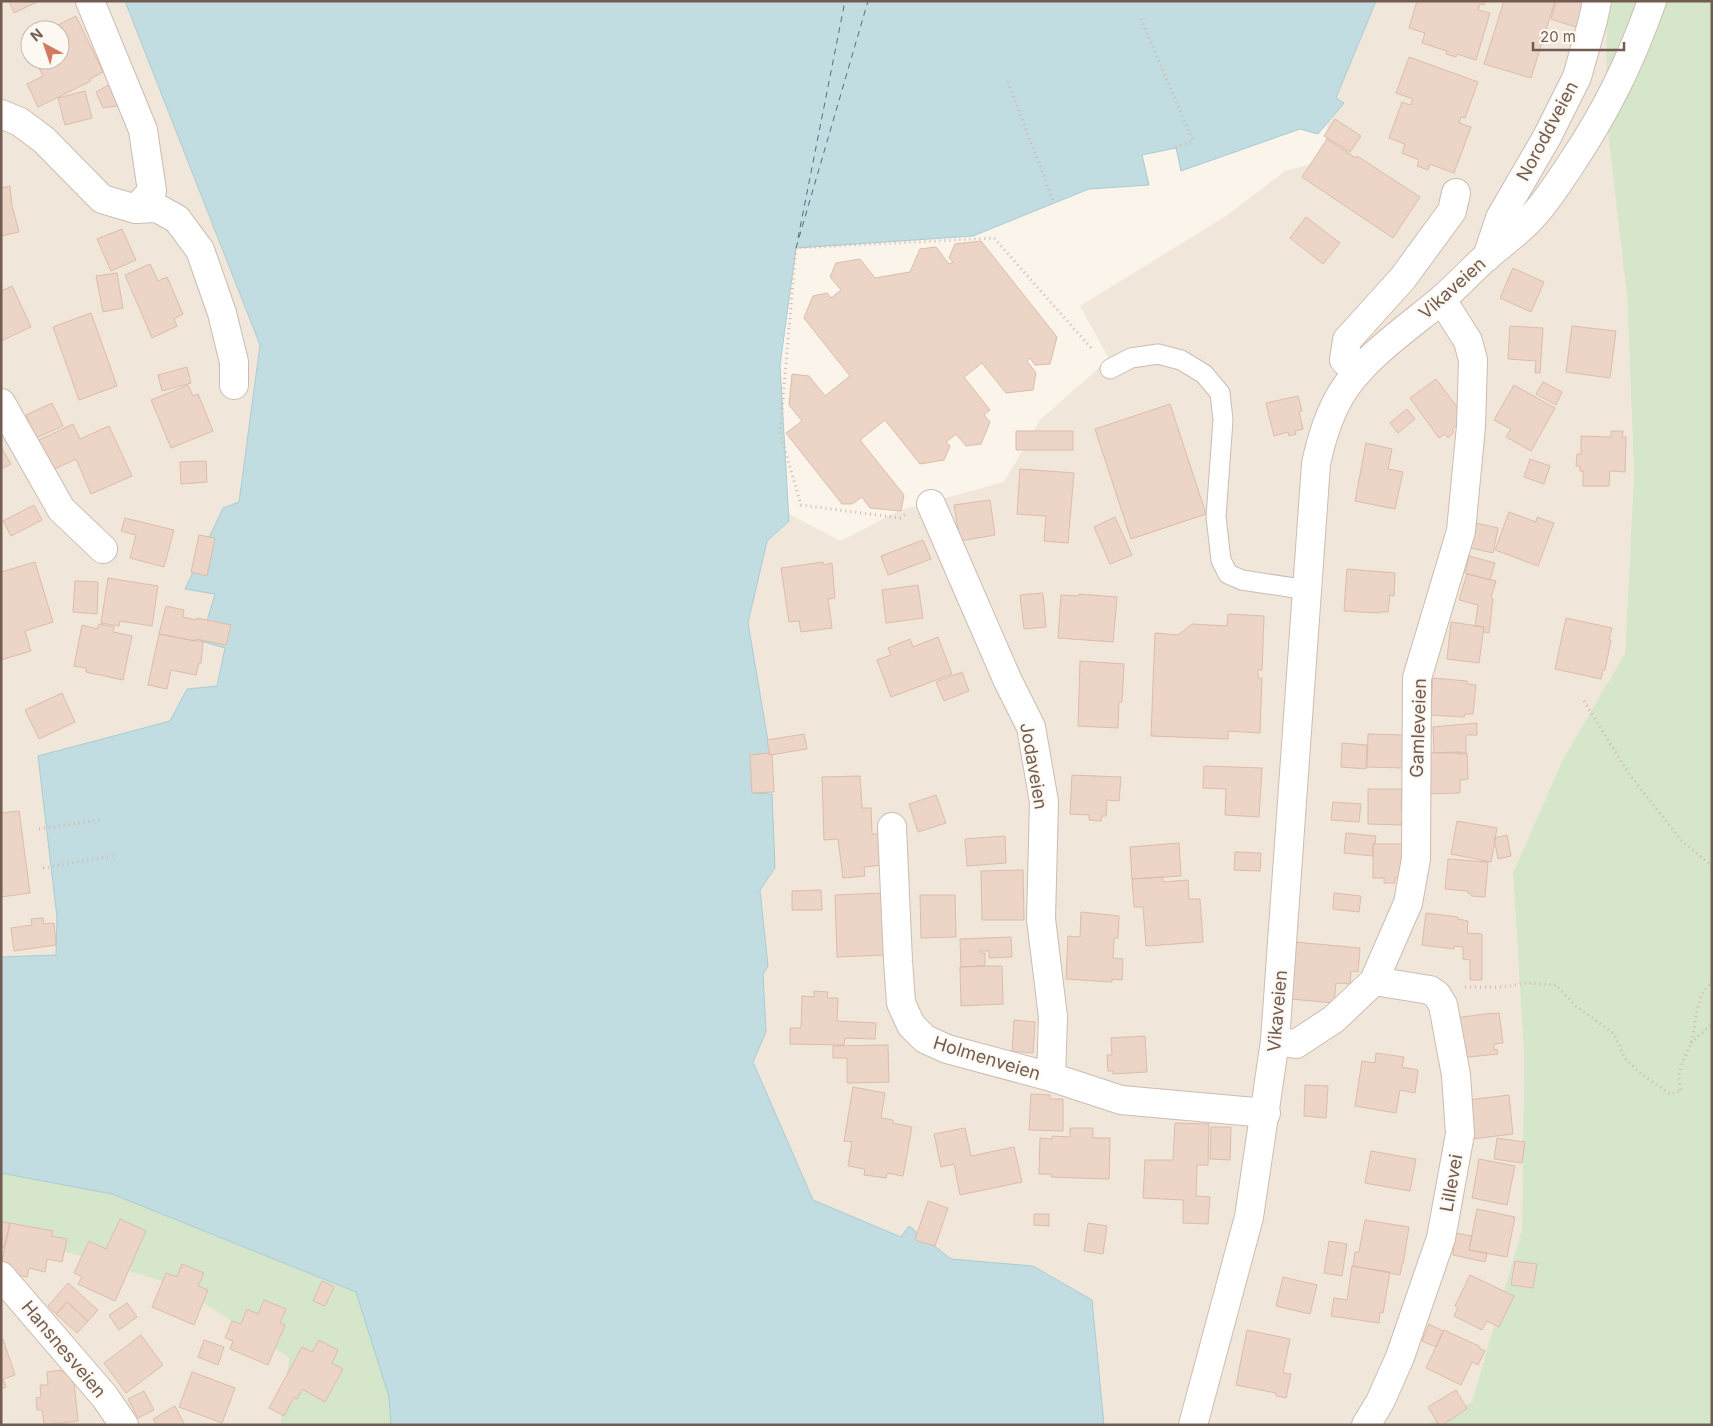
<svg xmlns="http://www.w3.org/2000/svg" width="1713" height="1426" viewBox="0 0 1713 1426" font-family="Inter,sans-serif">
<style>
.residential{fill:#f1e6da;fill-rule:evenodd}
.green{fill:#d6e6ca}
.water{fill:#c1dde1;stroke:#a9ccd2}
.lines{fill:none;stroke-linecap:round;stroke-linejoin:round}
.ferry{stroke:#4a737b;stroke-width:1;stroke-dasharray:6 5;stroke-linecap:butt}
.building{fill:#ecd5c6;stroke:#dcbca8}
.service-casing{stroke:#cbbcb2;stroke-width:21}
.minor-casing{stroke:#cbbcb2;stroke-width:30}
.secondary-casing{stroke:#cdbdb0;stroke-width:30}
.path{stroke:#d1b8a9;stroke-width:3;stroke-dasharray:1 4;stroke-linecap:butt}
.service{stroke:#fff;stroke-width:19}
.minor{stroke:#fff;stroke-width:28}
.secondary{stroke:#fff;stroke-width:28}
.labels{text-anchor:middle;dominant-baseline:central;stroke-width:4;stroke-linejoin:round;paint-order:stroke}
.street-label{font-size:18px;fill:#725c51;stroke:#fdf8f1}
</style>
<rect width="100%" height="100%" fill="#faf4eb"/>
<path class="residential" d="M1 1H125L260 345 239 502 185 589 215 594 201 640 225 647 217 686 187 689 170 721 38 756 57 917 56 955 1 957ZM30 30H60V60H30Z
M1376 1H1607L1627 295 1634 473 1625 653 1562 761 1513 873 1524 1055 1522 1229 1472 1402 1425 1425H1104L1092 1300 1033 1266 951 1259 909 1226 902 1237 813 1200 753 1062 766 1032 763 974 768 966 760 890 775 868 771 794H753L750 755 770 753 748 623 767 541 789 521V514L841 541 898 511 1004 482 1040 420 1109 359 1080 306 1226 216 1285 171 1323 161 1328 122 1344 103 1336 98Z
M1 1232 177 1286 289 1358 280 1425H1Z"/>
<path class="green" d="M1607 1H1712V1425H1425L1472 1402 1522 1229 1524 1055 1513 873 1562 761 1625 653 1634 473 1627 295 1606 115Z
M1 1173 112 1194 357 1292 389 1397 391 1425H280L289 1358 177 1286 1 1232Z"/>
<path class="water" d="M125 1H1376L1336 98 1344 103 1318 134 1300 129 1181 171 1176 148 1142 155 1149 185 1089 189 973 236 796 248 780 365 789 521 767 541 748 623 770 753 751 755 753 793 772 794 775 868 760 890 768 966 763 974 766 1032 753 1062 813 1200 901 1237 909 1226 951 1259 1033 1266 1092 1300 1104 1425H391L389 1397 356 1292 112 1194 1 1173V957L56 955 57 917 38 756 170 721 187 689 217 686 225 648 201 641 215 594 185 589 223 508 239 502 260 345Z"/>
<g class="lines">
<path class="ferry" d="M798 238 845 1
M796 248 868 1"/>
</g>
<path class="building" d="M9 1H39L14 13Z
M1417 1H1485L1484 5 1480 4 1478 10 1490 13 1476 60 1457 54 1456 57 1446 54 1447 51 1422 43 1425 33 1409 28Z
M1504 1H1555L1531 78 1484 64Z
M1556 1H1587L1579 28 1551 19Z
M76 16 103 72 90 79 91 81 38 107 27 84 43 76 35 60H60V30H58L56 26Z
M1409 57 1478 82 1465 118 1461 117 1459 123 1471 127 1454 173 1430 164 1428 170 1417 166 1419 160 1402 153 1405 144 1389 138 1402 102 1410 105 1413 99 1396 93Z
M112 83 123 105 103 108 96 92Z
M85 91 92 118 65 125 58 98Z
M1335 119 1361 136 1350 152 1324 136Z
M1327 139 1356 158 1357 156 1420 197 1393 238 1302 177Z
M10 186 12 206 19 232 1 236V188Z
M1306 217 1340 243 1323 264 1290 238Z
M122 229 136 260 111 271 97 239Z
M981 241 1057 337 1050 364 1035 365 1030 358 1027 361 1036 373 1033 390 1006 393 982 363 964 377 990 410 984 415 990 422 981 444 966 446 956 434 946 442 950 446 944 460 920 464 885 420 860 440 904 495 901 511 870 508 862 497 852 504H842L786 433 802 421 789 405 792 374 809 376 825 396 850 376 804 318 813 296 827 293 831 298 841 290 830 277 836 263 860 259 875 278 910 272 920 249 936 247 949 264 953 262 949 258 955 244Z
M150 264 158 281 167 277 183 314 174 319 177 326 152 338 125 275Z
M1513 268 1544 282 1531 312 1500 298Z
M117 273 123 308 103 312 96 276Z
M12 286 31 327 1 341V291Z
M91 313 117 386 79 400 53 327Z
M1510 326 1543 328 1540 373H1535L1536 361 1508 359Z
M1572 326 1616 331 1610 378 1566 372Z
M187 367 191 383 162 391 158 375Z
M1436 379 1466 419 1452 429 1454 432 1448 438 1445 434 1439 438 1410 398Z
M1543 382 1562 392 1556 405 1536 394Z
M188 385 193 396 198 394 213 431 171 448 151 400Z
M1514 385 1555 408 1531 451 1506 437 1511 429 1494 420Z
M1298 396 1302 411 1299 412 1303 429 1295 431 1296 434 1289 436 1288 432 1274 436 1266 403Z
M52 403 63 426 36 438 26 415Z
M1170 404 1206 514 1131 539 1095 429Z
M1407 409 1415 419 1398 433 1390 423Z
M73 424 80 439 109 426 132 476 91 494 76 459 48 472 35 442Z
M1016 431H1073V450H1016Z
M1611 431H1623L1622 437H1626L1625 472 1610 471 1609 486H1583V471H1580V466H1576L1577 454H1581V436L1611 437Z
M1366 443 1392 449 1388 469 1403 472 1395 509 1355 501Z
M1 447 11 464 1 469Z
M1530 459 1550 466 1544 484 1524 477Z
M206 461 207 482 181 484 180 462Z
M1020 469 1074 473 1068 543 1044 541 1046 516 1017 514Z
M990 500 995 535 960 541 954 505Z
M34 505 42 520 11 536 3 521Z
M1509 512 1536 522 1537 517 1554 523 1538 566 1495 550Z
M1115 517 1132 555 1110 564 1094 527Z
M125 518 174 530 164 567 130 558 136 535 121 531Z
M1476 523 1498 528 1493 553 1471 548Z
M199 535 215 538 207 576 191 572Z
M923 540 931 559 888 575 881 556Z
M1469 556 1495 563 1490 580 1465 573Z
M35 562 53 622 25 631 31 651 1 660V572Z
M823 562V565L832 563 835 598 828 599 832 628 801 632 799 621 789 622 781 568Z
M1347 569 1395 573 1394 596 1390 595 1388 612H1379V613L1344 611Z
M1467 574 1496 581 1491 597 1493 599 1489 633 1483 632 1484 627 1475 626 1478 605 1459 600Z
M108 578 158 586 152 626 120 621 119 626 101 623Z
M75 581 98 582 97 614 73 612Z
M918 585 923 618 886 623 882 590Z
M1043 593 1046 627 1024 629 1020 595Z
M1079 594 1117 597 1113 642 1058 638 1061 595 1079 596Z
M166 606 184 610 183 617 196 620 197 618 231 625 226 645 196 639 195 641 159 634Z
M1228 614 1264 616 1262 670H1258V678H1262L1260 733 1228 731V739L1151 736 1155 633 1178 635 1192 624 1227 626Z
M1566 618 1612 628 1609 640H1611L1605 670H1603L1601 679 1555 669Z
M1451 622 1484 627 1479 663 1447 659Z
M99 624 114 627 113 632 132 636 123 680 86 672V668L74 666 82 625 97 629Z
M159 634 195 641V640L203 642 201 663H199L196 675 171 670 167 689 148 685Z
M938 637 952 674 891 697 877 660 891 655 888 648 910 639 913 647Z
M1080 661 1124 664 1122 702H1119L1118 728 1078 726Z
M962 672 969 691 944 701 936 682Z
M1433 678 1467 681V684L1476 685 1473 714H1465L1464 717 1430 715Z
M62 693 75 722 39 739 25 710Z
M1477 723V735H1466V753H1434L1433 727Z
M804 734 807 749 770 755 767 740Z
M1368 734 1403 735 1406 748H1403V768L1367 767Z
M1342 743 1367 745 1366 769 1341 767Z
M1460 752 1459 754 1467 753 1468 779 1460 780V793L1424 794 1423 753Z
M769 753 770 755H772L774 792 752 793 750 755Z
M1204 766 1262 768 1259 817 1225 815 1226 789 1203 788Z
M1072 775 1121 777 1119 801 1107 800 1106 816H1102L1101 821 1089 820V815L1070 814Z
M860 776 862 808H871L872 834H879L883 865 864 867 865 876 843 878 838 839 824 840 822 777Z
M1368 789H1402L1401 809H1404L1403 821 1401 822V825L1368 824Z
M936 795 946 823 918 832 909 804Z
M1333 802 1361 804 1359 822 1331 820Z
M19 811 30 893 1 897V813Z
M1457 821 1497 828 1491 862 1451 854Z
M1346 833 1376 836 1375 844H1373V856L1344 853Z
M1507 835 1511 856 1498 859 1494 838Z
M1005 836 1006 863 967 866 965 839Z
M1179 843 1181 876 1132 879 1130 847Z
M1373 844H1405V878H1395V883H1384V878H1373Z
M1235 852 1261 853 1260 871 1234 870Z
M1448 859 1488 862 1485 897 1471 896V894L1468 893V891L1445 889Z
M1023 870 1024 920H982L981 871Z
M1163 877V882L1188 880 1189 899H1200L1203 942 1146 946 1143 907H1134L1132 879Z
M821 890 822 910H792V891Z
M882 893 884 955 837 957 835 895Z
M1334 893 1361 896 1359 912 1333 909Z
M920 895H955L956 937 921 938Z
M1081 912 1119 916 1118 938H1114L1113 958 1123 959 1122 980 1112 979V982L1066 979 1068 936 1080 937Z
M1426 913 1458 917V919L1468 921 1467 933 1482 934V980H1470V960L1463 959V947L1454 946V949L1422 945Z
M43 918 44 924 54 923 56 945 14 951 11 928 32 925 31 919Z
M1011 937 1012 957 989 958V951H979L980 953H985V966L961 967 960 939Z
M1295 942 1360 948 1358 972 1351 971 1350 984 1336 983 1334 1003 1291 999Z
M985 966H1002L1003 1004 961 1006 960 967Z
M814 991 828 992 827 998H838L837 1021 876 1023 875 1039 845 1038 844 1045 790 1044V1028H801L802 996 814 997Z
M1492 1013V1014L1499 1013 1503 1043 1494 1044V1050L1497 1049 1498 1054 1460 1058 1455 1018Z
M1014 1020 1035 1022 1033 1053 1012 1051Z
M1145 1036 1147 1072 1113 1074V1071H1108L1107 1055H1112L1111 1038Z
M888 1045 889 1082 847 1083V1058H833V1046Z
M1376 1053 1404 1057 1402 1067 1418 1070 1415 1093 1400 1090 1396 1113 1355 1106 1362 1061 1375 1063Z
M1305 1085 1328 1086 1326 1118 1304 1116Z
M853 1087 885 1093 881 1118 893 1120V1123L912 1127 903 1176 887 1173 886 1178 864 1175 865 1169 848 1166 852 1142 844 1141Z
M1031 1094 1050 1095V1099H1063V1131L1029 1130Z
M1509 1095 1513 1134 1472 1139 1468 1100Z
M1175 1123 1209 1124 1208 1165H1197L1196 1196 1210 1197 1208 1224 1183 1223V1200L1143 1198 1145 1160H1173Z
M1211 1127H1231L1230 1160 1210 1159Z
M965 1128 971 1156 1014 1147 1022 1182 960 1195 954 1164 941 1167 934 1134Z
M1070 1128H1093V1138H1110L1109 1179 1051 1177V1174H1039L1040 1138 1052 1139V1136L1070 1137Z
M1497 1138 1525 1142 1522 1163 1494 1159Z
M1371 1151 1416 1159 1410 1191 1365 1183Z
M1479 1159 1515 1166 1507 1205 1472 1198Z
M928 1201 948 1208 935 1246 915 1240Z
M1477 1209 1515 1217 1507 1257 1469 1250Z
M1034 1214H1049V1226L1034 1225Z
M1 1219 3 1222 10 1223 4 1248H1Z
M120 1219 146 1231 115 1301 78 1284 82 1277 74 1273 89 1241 106 1249Z
M1365 1220 1409 1227 1403 1264H1402L1400 1275 1353 1266 1355 1252H1359Z
M10 1223 53 1231 51 1236 67 1239 62 1262 47 1259 45 1272 29 1268 27 1277 8 1273 1 1265Z
M1088 1223 1107 1226 1103 1254 1084 1251Z
M1455 1233 1472 1236 1469 1250 1487 1253 1485 1262 1453 1255Z
M1329 1241 1347 1244 1342 1276 1324 1273Z
M1515 1261 1537 1264 1533 1288 1511 1285Z
M182 1264 204 1273 198 1286 208 1290 194 1325 152 1307 166 1273 177 1277Z
M1352 1266 1390 1272 1383 1313 1380 1312 1379 1323 1331 1316 1334 1298 1347 1300Z
M1470 1275 1514 1296 1499 1327 1487 1321 1482 1330 1454 1316 1458 1308 1455 1306Z
M1283 1277 1317 1285 1310 1314 1276 1306Z
M322 1281 334 1287 325 1306 313 1301Z
M68 1283 98 1310 88 1321 67 1302 56 1314 48 1306Z
M264 1300 286 1309 280 1323 285 1325 268 1365 230 1349 233 1341 225 1338 232 1321 241 1324 247 1309 258 1314Z
M67 1302 88 1321 77 1333 56 1314Z
M127 1303 137 1317 119 1330 109 1315Z
M1429 1324 1443 1331 1436 1347 1422 1341Z
M1247 1330 1290 1339 1283 1373 1291 1374 1286 1398 1276 1396V1393L1236 1385Z
M1444 1330 1479 1346V1348L1485 1351 1478 1365 1472 1362 1461 1385 1426 1368Z
M141 1335 163 1365 126 1393 104 1363Z
M3 1339 15 1375 3 1379 6 1387 1 1389V1340Z
M204 1340 224 1347 218 1365 198 1357Z
M319 1340 338 1350 332 1363 343 1369 325 1402 302 1389 297 1399 294 1397 284 1416 269 1408 302 1347 312 1352Z
M61 1370V1372L71 1371 72 1382H74L78 1421 44 1425 42 1410H37L36 1398 41 1397 40 1385H48L47 1372Z
M192 1372 235 1388 222 1423 179 1407Z
M1456 1390 1467 1409 1442 1425H1439L1428 1407Z
M144 1391 154 1410 138 1418 128 1399Z
M175 1406 185 1425H157L153 1419Z"/>
<g class="lines">
<defs>
<path id="service" d="M1110 369 1131 358 1158 354 1181 360 1204 374 1220 393 1223 420 1216 517 1221 560 1228 574 1242 580 1308 590"/>
<path id="minor" d="M90 1 143 130 152 191 136 209
M1 114 20 122 44 140 102 199 136 209 157 208 177 219 200 250 222 313 234 362V385
M1487 257 1500 218 1547 137 1577 77 1593 20 1597 1
M1357 373 1344 360 1347 340 1403 278 1452 211 1456 193
M1 403 61 509 103 549
M931 504 1007 679 1031 727 1044 802 1041 919 1053 1017 1051 1077
M892 827 898 961 901 1003 911 1025 925 1039 947 1049 1051 1077 1121 1100 1266 1113
M1275 1041 1296 1044 1334 1019 1374 981 1408 903 1416 859 1417 678 1461 531 1471 426 1473 360 1468 341 1442 300
M1 1276 105 1397 124 1425
M1366 1425 1380 1402 1400 1357 1441 1238 1460 1134 1456 1075 1443 1005 1437 995 1430 990 1374 981"/>
<path id="secondary" d="M1193 1425 1249 1217 1275 1041 1316 464C1321 440 1328 417 1340 396 1362 358 1408 328 1441 300 1456 287 1470 272 1485 258 1501 244 1519 232 1533 216 1547 201 1558 183 1569 167 1606 112 1630 63 1652 1"/>
</defs>
<use href="#service" class="service-casing"/>
<use href="#minor" class="minor-casing"/>
<use href="#secondary" class="secondary-casing"/>
<path class="path" d="M1141 19 1193 141 1175 147
M1008 82 1054 203
M905 515 900 518 801 505 780 433 796 248 994 238 1093 350
M1584 701 1629 774 1681 840 1712 866
M39 829 100 820
M43 868 117 855
M1465 987H1504L1525 983 1556 985 1576 1006 1614 1034 1624 1057 1640 1073 1670 1094 1681 1091C1680 1087 1679 1081 1679 1076 1680 1064 1687 1054 1691 1043 1697 1025 1694 995 1712 983
M1691 1043 1712 1024"/>
<use href="#service" class="service"/>
<use href="#minor" class="minor"/>
<use href="#secondary" class="secondary"/>
</g>
<g class="labels">
<g class="street-label">
<text transform="translate(1547 131) rotate(-62)">Noroddveien</text>
<text transform="translate(1452 288) rotate(-42)">Vikaveien</text>
<text transform="translate(1418 728) rotate(-88)">Gamleveien</text>
<text transform="translate(1034 766) rotate(80)">Jodaveien</text>
<text transform="translate(1277 1011) rotate(-85)">Vikaveien</text>
<text transform="translate(987 1058) rotate(17)">Holmenveien</text>
<text transform="translate(1451 1183) rotate(-80)">Lillevei</text>
<text transform="translate(64 1349) rotate(50)">Hansnesveien</text>
</g>
</g>
<rect width="1713" height="1426" fill="none" stroke="#725c51" stroke-width="5"/>
<g transform="translate(45 45) rotate(320)"><circle r="24" fill="#fdf8f1" stroke="#c5bab1"/>
<path d="M0-4L9 19L0 12L-9 19Z" fill="#d37960"/>
<text y="-8" font-size="14" font-weight="bold" text-anchor="middle" fill="#725c51">N</text>
</g>
<path d="M1533 42v8h91v-8" fill="none" stroke="#725c51" stroke-width="2.5"/>
<text x="1540" y="42" font-size="15" fill="#725c51" stroke="#fdf8f1" stroke-width="4" paint-order="stroke">20 m</text>
</svg>
